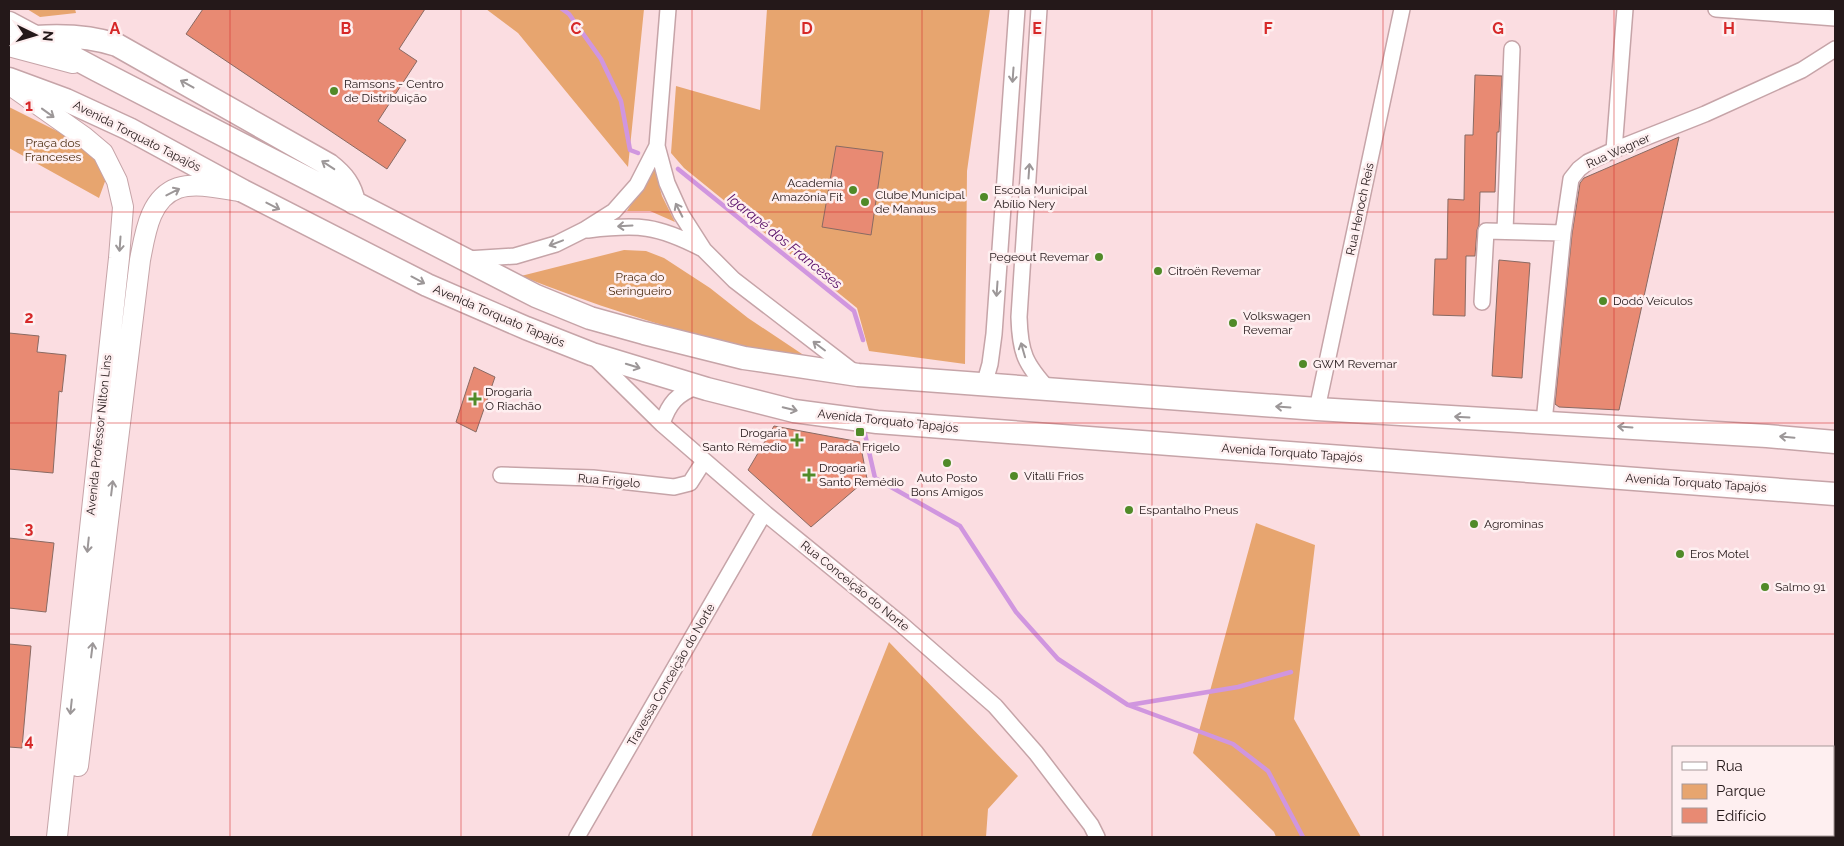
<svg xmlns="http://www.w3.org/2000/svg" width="1844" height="846" viewBox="0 0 1844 846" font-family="Raleway,sans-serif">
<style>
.green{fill:#e7a56f}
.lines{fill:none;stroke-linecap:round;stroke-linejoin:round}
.stream{stroke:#d096df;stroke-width:4.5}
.building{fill:#e88a73;stroke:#896a63}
.minor-casing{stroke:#c6a4a8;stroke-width:18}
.major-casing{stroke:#c6a4a8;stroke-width:22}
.highway-casing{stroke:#c6a4a8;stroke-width:25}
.minor{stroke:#fff;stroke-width:15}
.major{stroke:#fff;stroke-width:20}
.highway{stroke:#fff;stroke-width:22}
.oneway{stroke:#9c9798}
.grid{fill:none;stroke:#d62828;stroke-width:1;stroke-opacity:0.55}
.poi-dot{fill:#508a28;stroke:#feeff0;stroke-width:2}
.labels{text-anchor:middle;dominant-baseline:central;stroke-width:5;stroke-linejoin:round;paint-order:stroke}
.poi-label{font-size:12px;fill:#241819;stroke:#feeff0;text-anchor:start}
.street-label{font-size:12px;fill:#241819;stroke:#feeff0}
.park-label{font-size:12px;fill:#4e2f14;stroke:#feeff0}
.water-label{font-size:14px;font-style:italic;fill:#570d68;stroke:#feeff0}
.grid-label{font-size:16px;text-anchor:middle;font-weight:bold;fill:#d62828;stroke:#feeff0;stroke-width:5;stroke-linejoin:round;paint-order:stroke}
</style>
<rect width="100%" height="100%" fill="#fbdde1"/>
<path class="green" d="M27 9H75L76 13 40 17Z
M486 9H644L628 167 518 33Z
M767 9H990L967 171 965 364 869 351 857 308 684 168 671 153 676 86 760 110Z
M9 107 73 139 94 157 107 176 99 198 9 148Z
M654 167 662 196 675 222 650 211H627Z
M624 250 646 251 664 258 710 288 748 318 808 358C785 354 760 351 737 345 663 327 591 304 521 276Z
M1256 523 1315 545 1294 719 1361 837H1276L1274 832 1193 753Z
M889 642 1018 776 988 809 986 837H811Z"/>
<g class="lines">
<path class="stream" d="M562 9 569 14 601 59 621 101 630 150 638 153
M678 169 854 311 863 340
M865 434 875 478 960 526 1016 612 1058 659 1128 705 1233 744 1268 771 1303 837
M1129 705 1238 687 1291 672"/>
</g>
<path class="building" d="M203 9H425L399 49 417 61 378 121 406 140 387 169 186 34Z
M1475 75 1502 76 1499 132H1497L1495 192H1480L1479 225 1477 230 1475 256H1466L1465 316 1433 315 1435 259H1447L1448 199 1464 200 1465 135H1473Z
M1679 137 1619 410 1559 407 1555 404 1572 234 1580 183 1584 178Z
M836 146 883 152 871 235 822 227Z
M1499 260 1530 263 1522 378 1492 376Z
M9 333 39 336 37 352 66 355 62 392 59 391 53 473 9 469Z
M474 367 495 377 476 432 456 422Z
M774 426 860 442 867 479 811 527 748 470Z
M9 538 54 543 46 612 9 608Z
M9 644 31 646 22 748 9 747Z"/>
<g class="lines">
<defs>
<path id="minor" d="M668 9 657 146 667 183 681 214 704 250 734 280 855 373
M1039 9 1019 317C1020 353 1025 364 1049 390
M1716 9 1835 18
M1614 150 1625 9
M588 230C638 224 657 225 703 249
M1505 231 1512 49
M467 259 515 256 556 244 584 230 614 211 637 185 657 146
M1482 302 1486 231 1563 233
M594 357 662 424 766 514 901 624 995 706 1036 753 1091 825 1097 837
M984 385 990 364 994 334 1017 9
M1317 409 1402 9
M1544 422 1563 233 1571 179 1579 169 1588 162 1614 150 1705 114 1802 70 1835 49
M662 424C669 403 677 394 698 386
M501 475 593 478 674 487 690 483 704 461
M577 837 760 520 766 514"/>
<path id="major" d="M9 46 73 63
M9 84 84 137 103 153 117 181 123 207 119 258 57 837
M78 766 140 260C145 235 149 198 178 188 196 182 220 188 239 191"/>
<path id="highway" d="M9 23 97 70 536 296 590 318 644 333 744 358 858 375 1317 409 1767 436 1835 442
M36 37C64 35 90 36 117 45L329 165C343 176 351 186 354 203
M9 79 66 100 129 129 243 191 427 285 526 328 592 354 707 389 794 411 877 422 1835 494"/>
</defs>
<use href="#minor" class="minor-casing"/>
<use href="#major" class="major-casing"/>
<use href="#highway" class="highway-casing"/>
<use href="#minor" class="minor"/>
<use href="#major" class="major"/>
<use href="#highway" class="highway"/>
</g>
<defs><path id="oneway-shaft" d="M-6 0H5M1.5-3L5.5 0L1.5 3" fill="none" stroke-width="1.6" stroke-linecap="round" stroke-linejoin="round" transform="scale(1.25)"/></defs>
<g class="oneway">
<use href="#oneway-shaft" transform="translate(1013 75) rotate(94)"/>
<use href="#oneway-shaft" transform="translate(187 84) rotate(-151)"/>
<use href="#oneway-shaft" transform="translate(48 113) rotate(36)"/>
<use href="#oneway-shaft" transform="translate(328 165) rotate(-147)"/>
<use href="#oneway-shaft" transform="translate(1029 171) rotate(-86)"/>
<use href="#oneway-shaft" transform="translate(173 192) rotate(-27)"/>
<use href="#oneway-shaft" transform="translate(273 206) rotate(27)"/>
<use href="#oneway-shaft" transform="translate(679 210) rotate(-117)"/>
<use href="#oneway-shaft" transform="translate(625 226) rotate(177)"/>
<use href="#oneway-shaft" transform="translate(556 243) rotate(159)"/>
<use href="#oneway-shaft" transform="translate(120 244) rotate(94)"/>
<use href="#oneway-shaft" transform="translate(418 280) rotate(28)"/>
<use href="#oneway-shaft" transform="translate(997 289) rotate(94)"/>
<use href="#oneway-shaft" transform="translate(819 346) rotate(-143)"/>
<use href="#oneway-shaft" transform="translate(1023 350) rotate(-106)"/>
<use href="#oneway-shaft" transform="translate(633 366) rotate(17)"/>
<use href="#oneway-shaft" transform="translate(1283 407) rotate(-176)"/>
<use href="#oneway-shaft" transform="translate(790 409) rotate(13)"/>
<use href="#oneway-shaft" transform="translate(1462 417) rotate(-177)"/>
<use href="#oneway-shaft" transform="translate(1625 427) rotate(-176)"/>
<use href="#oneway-shaft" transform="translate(1787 437) rotate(-175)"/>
<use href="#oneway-shaft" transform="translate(112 488) rotate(-83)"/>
<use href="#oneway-shaft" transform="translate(88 545) rotate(96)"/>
<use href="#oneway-shaft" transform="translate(92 650) rotate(-83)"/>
<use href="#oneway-shaft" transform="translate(71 707) rotate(96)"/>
</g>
<path class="grid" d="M230 9V837M461 9V837M692 9V837M922 9V837M1152 9V837M1383 9V837M1614 9V837M9 212H1835M9 423H1835M9 634H1835"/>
<g class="poi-dot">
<circle cx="334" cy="91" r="5"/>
<circle cx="853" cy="190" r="5"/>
<circle cx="984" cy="197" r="5"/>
<circle cx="865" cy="202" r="5"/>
<circle cx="1099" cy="257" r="5"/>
<circle cx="1158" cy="271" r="5"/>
<circle cx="1603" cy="301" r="5"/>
<circle cx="1233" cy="323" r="5"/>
<circle cx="1303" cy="364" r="5"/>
<path d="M472.5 391.5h5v5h5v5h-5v5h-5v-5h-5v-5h5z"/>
<rect x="855" y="427" width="10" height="10" rx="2.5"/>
<path d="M794.5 432.5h5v5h5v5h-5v5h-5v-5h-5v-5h5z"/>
<circle cx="947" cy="463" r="5"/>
<path d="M806.5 467.5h5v5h5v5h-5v5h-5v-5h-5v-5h5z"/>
<circle cx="1014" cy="476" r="5"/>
<circle cx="1129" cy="510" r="5"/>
<circle cx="1474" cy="524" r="5"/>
<circle cx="1680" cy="554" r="5"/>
<circle cx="1765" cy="587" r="5"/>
</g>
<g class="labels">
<g class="poi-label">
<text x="344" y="84">Ramsons - Centro<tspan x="344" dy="14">de Distribuição</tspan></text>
<text x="843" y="183" text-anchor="end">Academia<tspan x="843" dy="14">Amazônia Fit</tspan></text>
<text x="994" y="190">Escola Municipal<tspan x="994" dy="14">Abílio Nery</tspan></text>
<text x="875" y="195">Clube Municipal<tspan x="875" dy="14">de Manaus</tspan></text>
<text x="1089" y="257" text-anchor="end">Pegeout Revemar</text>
<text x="1168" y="271">Citroën Revemar</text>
<text x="1613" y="301">Dodó Veículos</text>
<text x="1243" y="316">Volkswagen<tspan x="1243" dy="14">Revemar</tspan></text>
<text x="1313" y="364">GWM Revemar</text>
<text x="485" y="392">Drogaria<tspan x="485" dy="14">O Riachão</tspan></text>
<text x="787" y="433" text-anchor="end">Drogaria<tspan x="787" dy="14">Santo Rémedio</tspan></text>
<text x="860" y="447" text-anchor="middle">Parada Frigelo</text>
<text x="819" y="468">Drogaria<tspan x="819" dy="14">Santo Remédio</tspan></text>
<text x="1024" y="476">Vitalli Frios</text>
<text x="947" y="478" text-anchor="middle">Auto Posto<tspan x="947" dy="14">Bons Amigos</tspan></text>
<text x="1139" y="510">Espantalho Pneus</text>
<text x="1484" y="524">Agrominas</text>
<text x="1690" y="554">Eros Motel</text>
<text x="1775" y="587">Salmo 91</text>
</g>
<g class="street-label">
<text transform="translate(137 136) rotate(27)">Avenida Torquato Tapajós</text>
<text transform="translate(1618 151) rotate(-24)">Rua Wagner</text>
<text transform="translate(1360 209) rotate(-78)">Rua Henoch Reis</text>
<text transform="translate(499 316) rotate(23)">Avenida Torquato Tapajós</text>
<text transform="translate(888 421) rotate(6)">Avenida Torquato Tapajós</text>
<text transform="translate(99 435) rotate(-84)">Avenida Professor Nilton Lins</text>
<text transform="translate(1292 453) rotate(4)">Avenida Torquato Tapajós</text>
<text transform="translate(609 481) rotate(5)">Rua Frigelo</text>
<text transform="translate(1696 483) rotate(4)">Avenida Torquato Tapajós</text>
<text transform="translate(855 586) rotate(39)">Rua Conceição do Norte</text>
<text transform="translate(671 675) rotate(-60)">Travessa Conceição do Norte</text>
</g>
<g class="park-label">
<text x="53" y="143">Praça dos<tspan x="53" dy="14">Franceses</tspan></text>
<text x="640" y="277">Praça do<tspan x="640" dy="14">Seringueiro</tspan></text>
</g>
<g class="water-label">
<text transform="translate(785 241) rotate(39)">Igarapé dos Franceses</text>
</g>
</g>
<g class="grid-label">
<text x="115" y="34">A</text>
<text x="346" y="34">B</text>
<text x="576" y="34">C</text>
<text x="807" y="34">D</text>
<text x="1037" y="34">E</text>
<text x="1268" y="34">F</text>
<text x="1498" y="34">G</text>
<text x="1729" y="34">H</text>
<text x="29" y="111">1</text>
<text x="29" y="323">2</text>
<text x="29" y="534">3</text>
<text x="29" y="746">4</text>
</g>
<rect width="1844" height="846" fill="none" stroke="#241819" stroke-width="20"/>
<rect x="1672" y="746" width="162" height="90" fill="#feeff0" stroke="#a7999a"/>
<rect x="1682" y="762" width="25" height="8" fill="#ffffff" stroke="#a7999a"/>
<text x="1716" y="771" font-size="15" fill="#241819">Rua</text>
<rect x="1682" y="784" width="25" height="15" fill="#e7a56f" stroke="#a7999a"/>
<text x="1716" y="796" font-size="15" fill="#241819">Parque</text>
<rect x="1682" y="808" width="25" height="15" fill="#e88a73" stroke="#a7999a"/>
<text x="1716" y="821" font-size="15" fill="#241819">Edifício</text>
<g transform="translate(35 35) rotate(95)" stroke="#feeff0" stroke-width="4" paint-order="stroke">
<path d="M0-4L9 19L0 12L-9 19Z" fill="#241819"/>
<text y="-8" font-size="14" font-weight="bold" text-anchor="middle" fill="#241819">N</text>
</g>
</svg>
